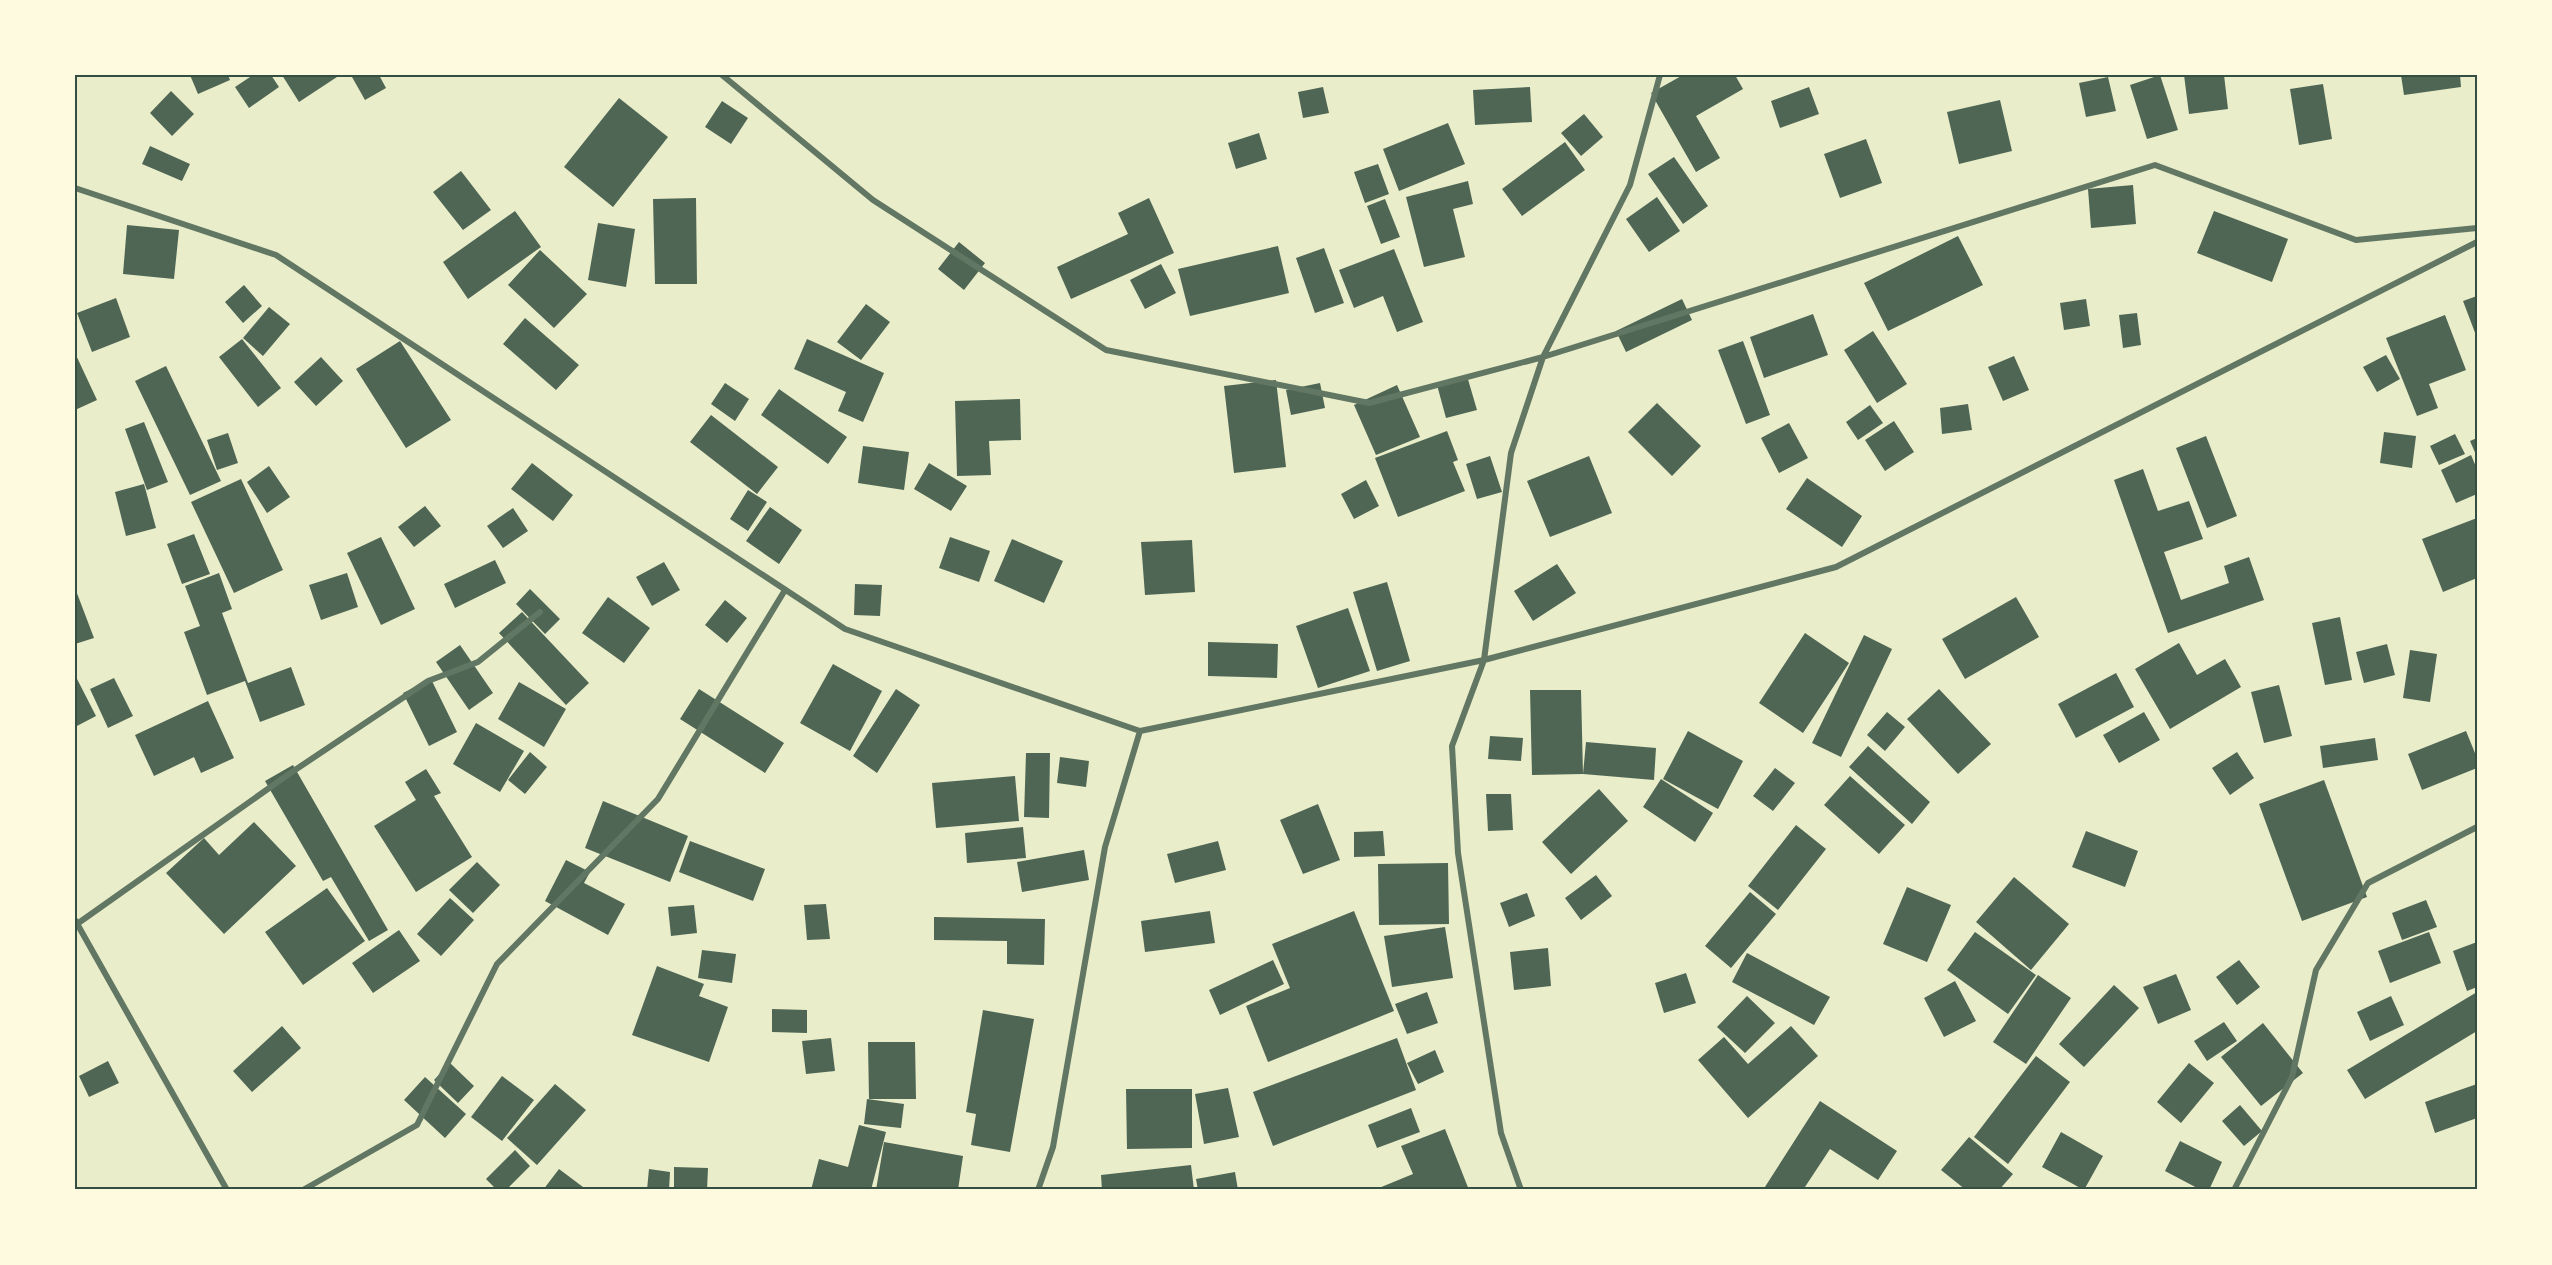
<svg xmlns="http://www.w3.org/2000/svg" width="2552" height="1265" viewBox="0 0 2552 1265" font-family="Georgia,serif">
<style>
.building{fill:#4f6655}
.lines{fill:none;stroke-linecap:round;stroke-linejoin:round}
.minor{stroke:#617663;stroke-width:6}
.neatline{fill:none;stroke:#344e41;stroke-width:2}
</style>
<rect width="100%" height="100%" fill="#e9edc9"/>
<path class="building" d="M190 75H228L230 80 198 94Z
M253 75H271L279 87 249 108 235 87Z
M282 75H340L299 102Z
M356 75H379L386 88 365 100 352 77Z
M1683 75H1735L1743 89 1696 116 1720 158 1696 172 1651 93Z
M2160 75 2178 130 2147 139 2130 85Z
M2184 75H2224L2228 109 2189 114Z
M2401 75H2460L2461 87 2404 95Z
M2108 77 2116 111 2086 117 2079 83Z
M2323 84 2332 139 2299 145 2290 89Z
M1323 87 1329 113 1303 118 1298 92Z
M1530 87 1532 122 1475 125 1473 90Z
M1809 87 1819 114 1780 128 1771 101Z
M171 91 194 114 172 136 150 113Z
M619 98 668 137 613 207 564 167Z
M2000 100 2012 151 1959 164 1947 112Z
M722 101 748 118 731 144 705 127Z
M1584 114 1603 137 1581 156 1561 133Z
M1448 123 1465 164 1399 191 1383 149Z
M1259 133 1267 159 1236 169 1228 143Z
M1866 139 1882 183 1840 198 1824 154Z
M1565 142 1585 170 1522 216 1502 189Z
M150 146 190 164 182 181 142 164Z
M1674 157 1708 206 1683 224 1648 174Z
M1378 164 1389 194 1365 203 1354 172Z
M461 171 491 210 463 230 433 192Z
M1468 181 1473 204 1453 209 1465 257 1424 267 1406 197Z
M2133 185 2136 224 2091 228 2088 189Z
M1657 197 1680 231 1649 252 1626 219Z
M696 198 697 284H655L653 199Z
M1149 198 1174 253 1071 299 1057 267 1128 234 1118 213Z
M1385 199 1400 237 1381 244 1367 206Z
M515 211 541 247 468 299 443 262Z
M2214 211 2288 239 2272 282 2197 253Z
M598 223 635 229 626 287 588 280Z
M127 225 179 230 174 279 123 274Z
M1958 236 1983 285 1888 331 1864 283Z
M959 242 985 263 964 290 938 269Z
M1278 246 1289 293 1190 316 1178 269Z
M1324 248 1344 303 1315 313 1296 258Z
M1394 249 1423 322 1397 332 1383 296 1354 308 1339 270Z
M540 250 587 294 554 328 508 285Z
M1161 264 1176 293 1145 309 1130 280Z
M244 285 262 306 243 323 225 302Z
M2477 296V338L2463 301Z
M116 298 130 337 92 352 77 313Z
M1682 299 1692 320 1626 352 1616 331Z
M2086 299 2090 326 2064 330 2060 303Z
M866 304 890 322 861 360 837 342Z
M269 307 290 324 263 356 243 338Z
M2137 313 2141 345 2123 348 2119 315Z
M1813 314 1828 355 1764 378 1750 337Z
M2445 315 2466 370 2429 384 2438 408 2417 416 2386 338Z
M525 318 579 365 556 390 503 344Z
M1873 331 1907 384 1877 403 1844 350Z
M242 339 281 388 258 407 219 357Z
M807 339 884 373 863 422 838 411 846 392 794 369Z
M400 341 451 420 406 448 356 369Z
M1743 341 1770 415 1746 424 1718 350Z
M75 353 97 400 75 410Z
M2386 355 2400 379 2377 392 2363 367Z
M2014 356 2029 390 2003 401 1988 367Z
M321 357 343 381 316 406 294 382Z
M166 366 221 481 190 495 135 381Z
M1467 376 1477 410 1446 418 1437 385Z
M1276 380 1286 467 1234 473 1224 386Z
M725 383 749 399 735 421 711 404Z
M1320 383 1325 408 1291 415 1286 390Z
M1397 385 1420 437 1376 455 1354 405Z
M779 389 847 437 828 464 761 415Z
M1020 399 1021 440 989 441 991 475 957 476 955 401Z
M1657 403 1701 446 1672 476 1628 432Z
M1968 404 1972 430 1942 434 1940 408Z
M1870 405 1883 423 1858 440 1846 422Z
M711 415 778 467 757 494 690 442Z
M1894 421 1914 452 1885 471 1865 440Z
M144 422 168 482 147 490 125 429Z
M1789 423 1808 458 1779 473 1761 438Z
M1447 431 1458 460 1453 462 1465 491 1398 517 1375 458Z
M2384 432 2416 436 2412 468 2380 463Z
M228 433 238 463 217 470 207 440Z
M2455 434 2465 454 2439 465 2430 446Z
M2206 436 2237 516 2207 528 2176 448Z
M2477 438V457L2470 441Z
M863 446 909 452 904 490 858 483Z
M2471 455 2477 469V494L2456 503 2441 470Z
M1490 456 1502 492 1477 499 1466 464Z
M1589 456 1612 513 1550 537 1527 481Z
M532 463 573 495 553 521 511 489Z
M929 463 967 486 951 511 914 489Z
M269 466 290 497 267 513 247 482Z
M2143 469 2158 511 2189 501 2203 539 2164 552 2181 600 2229 583 2224 566 2249 557 2264 600 2168 633 2114 480Z
M1807 478 1862 516 1842 547 1786 509Z
M241 479 283 570 234 593 191 502Z
M1366 480 1379 506 1354 519 1341 494Z
M144 484 156 528 126 536 115 492Z
M748 490 767 502 748 531 730 519Z
M425 506 441 526 414 547 398 527Z
M770 507 802 530 779 564 746 541Z
M513 508 528 531 503 548 487 526Z
M2477 518V578L2443 592 2422 539Z
M194 534 210 574 182 584 167 544Z
M381 537 415 609 381 625 347 553Z
M950 537 990 551 979 582 939 568Z
M1012 539 1063 561 1044 603 994 581Z
M1192 540 1195 592 1145 595 1141 542Z
M495 560 506 583 455 608 444 584Z
M664 562 680 590 652 606 636 577Z
M1557 564 1576 593 1533 621 1514 591Z
M219 573 232 609 222 613 248 683 291 667 305 705 260 722 245 681 207 695 184 632 200 626 185 586Z
M347 573 358 607 321 620 309 585Z
M1387 582 1410 661 1377 671 1353 592Z
M855 584 882 585 880 616 854 615Z
M75 588 94 638 75 644Z
M530 589 560 619 545 634 516 604Z
M608 597 650 628 624 663 582 633Z
M2016 597 2039 637 1965 679 1942 639Z
M725 600 747 618 727 643 705 625Z
M1348 608 1370 671 1318 688 1296 626Z
M522 612 589 683 566 705 499 633Z
M2340 617 2352 680 2325 685 2312 623Z
M1805 633 1849 663 1803 733 1759 703Z
M1864 635 1892 649 1841 757 1812 743Z
M1208 642 1278 644 1277 678 1208 676Z
M2179 643 2197 675 2225 659 2241 687 2170 729 2135 669Z
M2387 644 2395 675 2364 683 2356 652Z
M460 645 493 693 469 710 436 662Z
M2410 650 2437 654 2430 702 2403 698Z
M833 664 882 691 850 751 800 723Z
M2116 673 2134 707 2076 738 2058 704Z
M75 675 96 716 75 727Z
M114 678 133 716 108 728 90 689Z
M431 679 457 732 429 746 403 693Z
M519 682 566 709 544 747 498 719Z
M2279 685 2292 736 2264 743 2251 692Z
M699 689 784 743 765 773 680 719Z
M896 689 920 705 877 773 853 756Z
M1939 689 1991 744 1958 774 1907 719Z
M1530 690H1581L1583 774 1532 775Z
M208 701 234 758 201 773 194 757 154 776 135 735Z
M1887 712 1905 727 1885 751 1867 735Z
M2144 712 2160 740 2119 763 2103 735Z
M476 723 524 751 500 792 453 764Z
M1688 731 1743 761 1718 809 1663 779Z
M2466 731 2477 758V768L2422 790 2408 754Z
M1490 736 1523 738 1521 761 1488 759Z
M2375 738 2378 760 2323 768 2320 746Z
M1586 742 1656 748 1654 780 1583 774Z
M1868 746 1930 802 1912 824 1849 767Z
M530 752 547 767 525 794 508 780Z
M2237 752 2254 778 2230 795 2212 768Z
M1026 753H1050L1049 818 1024 817Z
M1060 757 1089 761 1086 787 1057 783Z
M293 765 388 930 369 941 331 877 323 881 265 781Z
M1775 768 1795 783 1773 811 1753 796Z
M426 769 441 793 434 796 472 857 416 892 374 826 416 800 405 782Z
M1015 776 1019 821 936 828 932 783Z
M1850 776 1905 825 1879 854 1824 805Z
M1661 779 1713 813 1695 842 1643 807Z
M2324 780 2367 897 2302 921 2259 804Z
M1599 789 1628 821 1571 874 1542 842Z
M1486 794H1511L1513 830 1488 831Z
M603 801 688 836 670 882 585 848Z
M1318 804 1340 860 1303 874 1280 820Z
M254 822 296 866 224 934 166 873 204 838 219 855Z
M1796 825 1826 849 1778 910 1748 886Z
M1023 827 1026 858 967 863 965 833Z
M1383 831 1385 856 1354 857V832Z
M2086 831 2138 851 2125 887 2072 867Z
M690 841 765 869 753 901 679 872Z
M1218 841 1226 870 1175 883 1167 854Z
M1084 850 1089 880 1022 892 1017 862Z
M566 860 590 872 584 883 625 904 608 935 545 901Z
M477 862 500 885 473 913 449 890Z
M1448 863 1449 924 1379 925 1378 864Z
M1596 875 1612 896 1581 920 1565 898Z
M2014 877 2069 924 2031 970 1976 922Z
M1907 887 1951 905 1927 962 1883 944Z
M327 888 365 941 303 985 265 932Z
M1750 892 1776 914 1731 968 1705 946Z
M1527 893 1535 916 1509 927 1500 903Z
M450 898 474 920 441 956 417 934Z
M2426 900 2437 927 2402 940 2392 913Z
M826 904 830 939 807 940 804 905Z
M694 905 697 933 671 936 668 907Z
M1210 911 1215 943 1145 952 1141 921Z
M1354 911 1394 1011 1268 1062 1246 1006 1290 988 1272 944Z
M934 917 1045 919 1044 965 1007 964V941L934 940Z
M1445 927 1453 978 1392 987 1384 936Z
M399 930 420 961 373 993 352 963Z
M1975 932 2036 975 2008 1014 1947 970Z
M2429 932 2441 963 2390 983 2378 951Z
M2477 942V987L2467 991 2453 951Z
M1548 948 1551 986 1514 990 1510 952Z
M702 950 736 954 732 983 698 978Z
M1747 953 1830 997 1814 1025 1732 982Z
M1273 960 1284 984 1220 1015 1209 990Z
M2239 960 2260 987 2237 1005 2216 977Z
M657 966 704 984 699 996 728 1007 709 1062 632 1035Z
M1686 973 1696 1003 1664 1013 1655 983Z
M2176 974 2191 1010 2158 1024 2143 987Z
M2038 975 2071 998 2026 1064 1993 1042Z
M1955 981 1976 1021 1944 1037 1924 998Z
M2114 985 2139 1008 2084 1067 2059 1044Z
M1427 992 1438 1023 1407 1034 1395 1004Z
M2477 992V1031L2365 1099 2347 1070Z
M1747 996 1775 1023 1745 1053 1717 1027Z
M2391 996 2404 1025 2370 1041 2357 1012Z
M772 1009 807 1010V1033L772 1032Z
M983 1010 1034 1019 1010 1152 971 1145 976 1114 966 1112Z
M2224 1022 2237 1041 2207 1061 2194 1041Z
M2263 1023 2303 1073 2261 1106 2221 1057Z
M282 1026 301 1048 252 1092 233 1071Z
M1791 1026 1818 1056 1748 1118 1698 1060 1724 1037 1748 1064Z
M831 1038 835 1071 806 1074 802 1041Z
M1397 1038 1416 1090 1273 1146 1253 1092Z
M868 1042H915L916 1099H869Z
M1435 1050 1444 1072 1418 1084 1407 1063Z
M2036 1056 2070 1082 2008 1164 1974 1137Z
M108 1061 119 1083 89 1097 79 1076Z
M450 1063 474 1086 458 1103 434 1080Z
M2189 1063 2214 1083 2181 1123 2157 1102Z
M502 1076 534 1100 502 1141 471 1117Z
M425 1077 466 1114 445 1138 404 1100Z
M555 1084 586 1110 537 1165 507 1138Z
M2477 1084V1118L2435 1133 2425 1102Z
M1228 1088 1239 1137 1204 1144 1195 1094Z
M1126 1089H1192V1148L1127 1149Z
M867 1099 904 1104 901 1128 864 1124Z
M1820 1101 1897 1151 1878 1180 1830 1149 1803 1190H1763Z
M2240 1105 2262 1131 2244 1146 2222 1121Z
M1411 1108 1420 1132 1377 1148 1368 1125Z
M859 1125 886 1132 871 1190H811L819 1159 848 1167Z
M1445 1129 1469 1190H1374L1413 1174 1401 1146Z
M2061 1132 2103 1156 2084 1190 2042 1167Z
M1969 1137 2013 1174 1999 1190H1966L1941 1170Z
M2180 1141 2222 1162 2209 1190H2201L2165 1171Z
M884 1142 963 1156 958 1190H876Z
M515 1150 530 1166 506 1190H497L486 1179Z
M1191 1165 1194 1190H1102L1101 1175Z
M674 1167 708 1168 707 1190H674Z
M559 1169 587 1190H543Z
M649 1169 670 1172 669 1190H647Z
M1235 1172 1238 1190H1198L1196 1179Z"/>
<g class="lines">
<path class="minor" d="M722 75 873 200 1106 350 1369 403 1543 357 2155 165 2356 240 2477 228
M75 188 276 255 845 629 1140 731
M75 920 227 1190
M77 924 289 774 428 681 478 662 540 612
M303 1190 417 1125 497 964 658 799 785 590
M1038 1190 1053 1147 1105 847 1140 731 1484 660 1836 567 2477 242
M1521 1190 1501 1133 1458 853 1452 746 1484 660 1511 453 1543 357 1630 185 1660 75
M2234 1190 2292 1077 2316 970 2368 883 2477 827"/>
</g>
<rect width="2552" height="1265" fill="none" stroke="#fefae0" stroke-width="153"/>
<rect x="76" y="76" width="2400" height="1112" class="neatline"/>
</svg>
